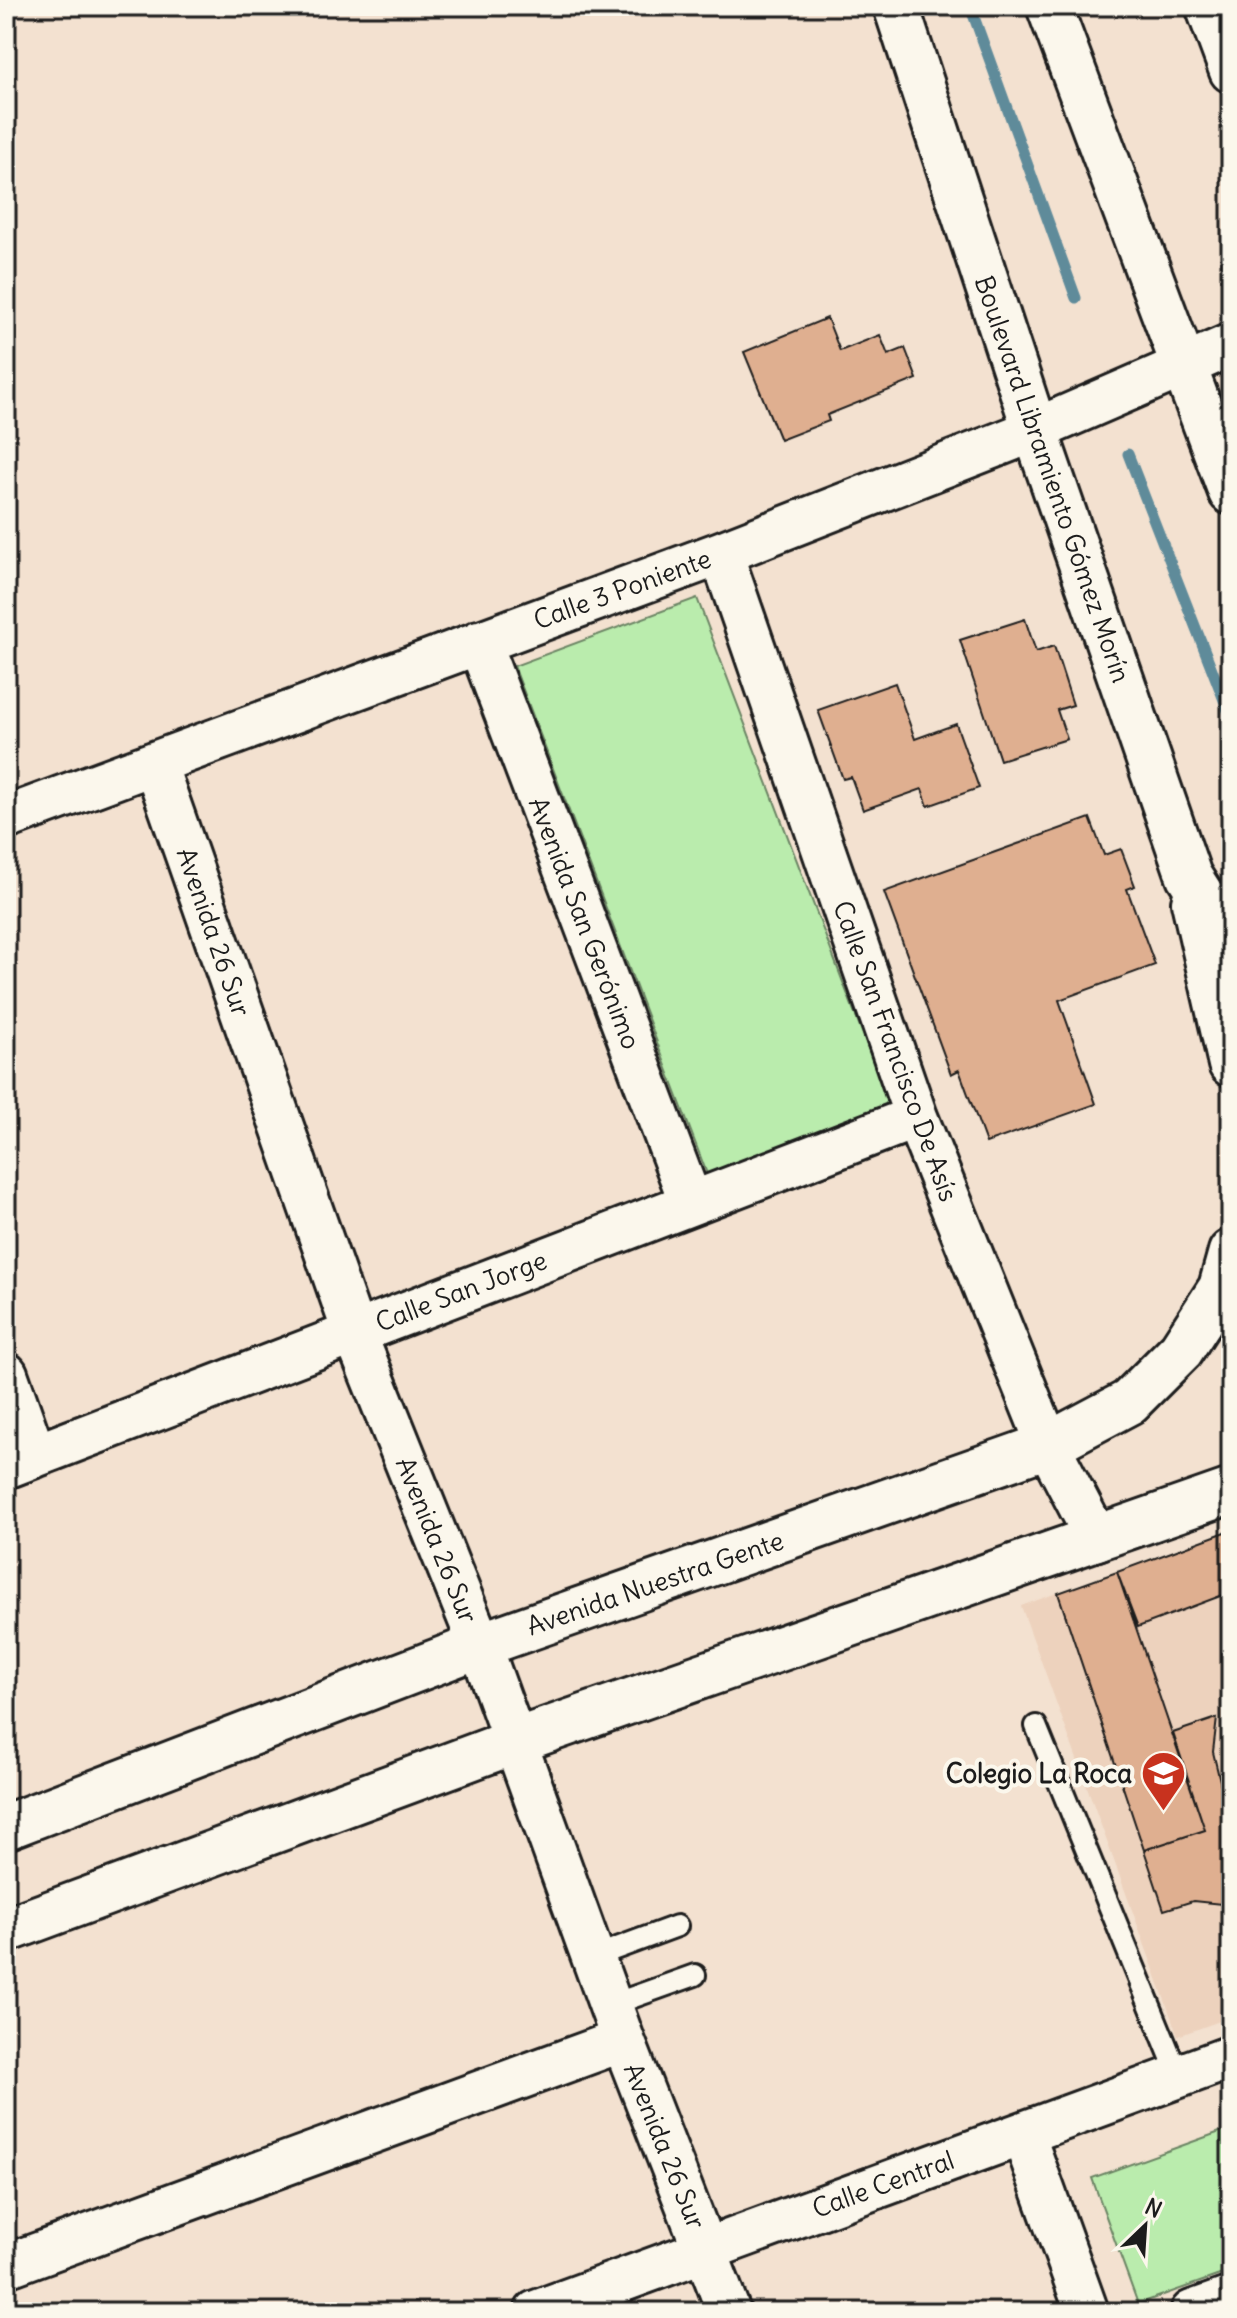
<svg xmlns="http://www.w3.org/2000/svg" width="1237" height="2318" viewBox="0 0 1237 2318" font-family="Delius,sans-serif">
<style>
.built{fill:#edd2bd}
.green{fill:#baecad;stroke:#6b8464;stroke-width:2}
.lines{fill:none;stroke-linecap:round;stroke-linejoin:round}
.stream{stroke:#5f8b9a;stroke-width:11}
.building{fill:#dfaf90;stroke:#1c1c1c;stroke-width:2}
.lane-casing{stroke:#1c1c1c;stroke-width:26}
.street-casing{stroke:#1c1c1c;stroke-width:48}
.secondary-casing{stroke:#1c1c1c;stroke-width:50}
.lane{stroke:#fbf7ec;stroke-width:20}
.street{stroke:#fbf7ec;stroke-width:42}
.secondary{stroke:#fbf7ec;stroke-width:44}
.labels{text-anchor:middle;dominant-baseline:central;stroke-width:8;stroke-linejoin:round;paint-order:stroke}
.street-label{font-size:26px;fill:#1c1c1c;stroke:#fbf7ec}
.poi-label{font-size:26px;font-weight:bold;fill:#1c1c1c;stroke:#fbf7ec;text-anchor:end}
</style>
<rect width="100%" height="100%" fill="#f3e1d0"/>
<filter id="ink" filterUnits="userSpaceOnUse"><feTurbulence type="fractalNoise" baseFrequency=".0125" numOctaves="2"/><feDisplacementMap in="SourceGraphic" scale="16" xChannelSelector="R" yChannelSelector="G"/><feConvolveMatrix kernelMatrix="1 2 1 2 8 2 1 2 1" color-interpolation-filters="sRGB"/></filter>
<g filter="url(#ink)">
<path class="built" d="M1231 1530V2017L1178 2036 1021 1606Z"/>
<path class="green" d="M697 598 895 1119 712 1187 514 666Z
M1231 2128V2271L1138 2304 1092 2178Z"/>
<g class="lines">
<path class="stream" d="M970 6 1076 298
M1128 454 1231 718"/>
</g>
<path class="building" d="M827 318 840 351 880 335 888 355 905 348 917 379 827 415 829 421 780 440 744 352Z
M1025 619 1036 652 1054 646 1073 705 1057 710 1067 739 1000 760 960 640Z
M895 683 915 739 956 724 979 788 928 806 922 789 863 810 851 777 843 779 818 710Z
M1090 818 1104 855 1121 849 1135 886 1127 889 1155 965 1059 1000 1096 1104 986 1143 959 1070 951 1074 884 892Z
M1231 1530V1592L1138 1627 1117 1572Z
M1117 1572 1205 1830 1144 1850 1058 1593Z
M1217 1718 1213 1752 1221 1785 1231 1802V1905L1193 1901 1164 1910 1144 1850 1205 1830 1173 1733Z"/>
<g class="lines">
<defs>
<path id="lane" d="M1036 1726 1179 2077
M593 1957 677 1926
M611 2005 695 1975"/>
<path id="street" d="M1207 6 1231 71
M721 553 916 1117 1048 1445 1097 1539
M479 642 691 1203
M155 764 354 1332 480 1645 623 2040 729 2312
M6 818 721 553 1035 430 1231 345
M6 1374 35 1456
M6 1467 916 1117
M1023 2134 1087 2312
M6 2266 623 2040
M536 2312 1231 2057
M1192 2312 1231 2298"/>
<path id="secondary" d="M896 6 1035 430 1189 876 1231 942
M1049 6 1231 492
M1194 902 1231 1064
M6 1827 480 1645 1048 1445 1129 1402 1181 1350 1221 1288 1231 1252
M6 1930 513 1742 1231 1491"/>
</defs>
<use href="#lane" class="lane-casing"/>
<use href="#street" class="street-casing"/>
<use href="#secondary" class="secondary-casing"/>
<use href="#lane" class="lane"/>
<use href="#street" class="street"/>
<use href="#secondary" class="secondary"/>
</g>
</g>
<defs>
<symbol id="school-pin" viewBox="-11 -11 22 30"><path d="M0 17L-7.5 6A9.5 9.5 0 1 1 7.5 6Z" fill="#c8321e" stroke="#fbf7ec"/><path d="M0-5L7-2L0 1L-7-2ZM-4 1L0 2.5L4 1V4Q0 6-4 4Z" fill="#fff"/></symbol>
</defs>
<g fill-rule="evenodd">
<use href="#school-pin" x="1138" y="1748" width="51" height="69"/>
</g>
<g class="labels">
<g class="street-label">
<text transform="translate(1053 479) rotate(71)">Boulevard Libramiento Gómez Morín</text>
<text transform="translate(622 589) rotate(-20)">Calle 3 Poniente</text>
<text transform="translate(585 923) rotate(69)">Avenida San Gerónimo</text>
<text transform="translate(214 932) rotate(71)">Avenida 26 Sur</text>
<text transform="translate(896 1051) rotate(70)">Calle San Francisco De Asís</text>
<text transform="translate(461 1291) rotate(-21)">Calle San Jorge</text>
<text transform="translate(437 1540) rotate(68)">Avenida 26 Sur</text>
<text transform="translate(655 1583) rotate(-19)">Avenida Nuestra Gente</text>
<text transform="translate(665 2146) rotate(68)">Avenida 26 Sur</text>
<text transform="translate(883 2184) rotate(-20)">Calle Central</text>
</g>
<g class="poi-label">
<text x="1132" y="1773">Colegio La Roca</text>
</g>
</g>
<rect width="1237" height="2318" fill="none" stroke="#fbf7ec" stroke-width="32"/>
<rect x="16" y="16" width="1205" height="2286" fill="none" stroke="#1c1c1c" stroke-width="3" filter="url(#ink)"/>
<g transform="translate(1145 2226) rotate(25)" stroke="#fbf7ec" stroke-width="6" paint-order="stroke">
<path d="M0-6L14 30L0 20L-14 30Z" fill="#1c1c1c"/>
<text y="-12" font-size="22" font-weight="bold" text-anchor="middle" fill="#1c1c1c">N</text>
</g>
</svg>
